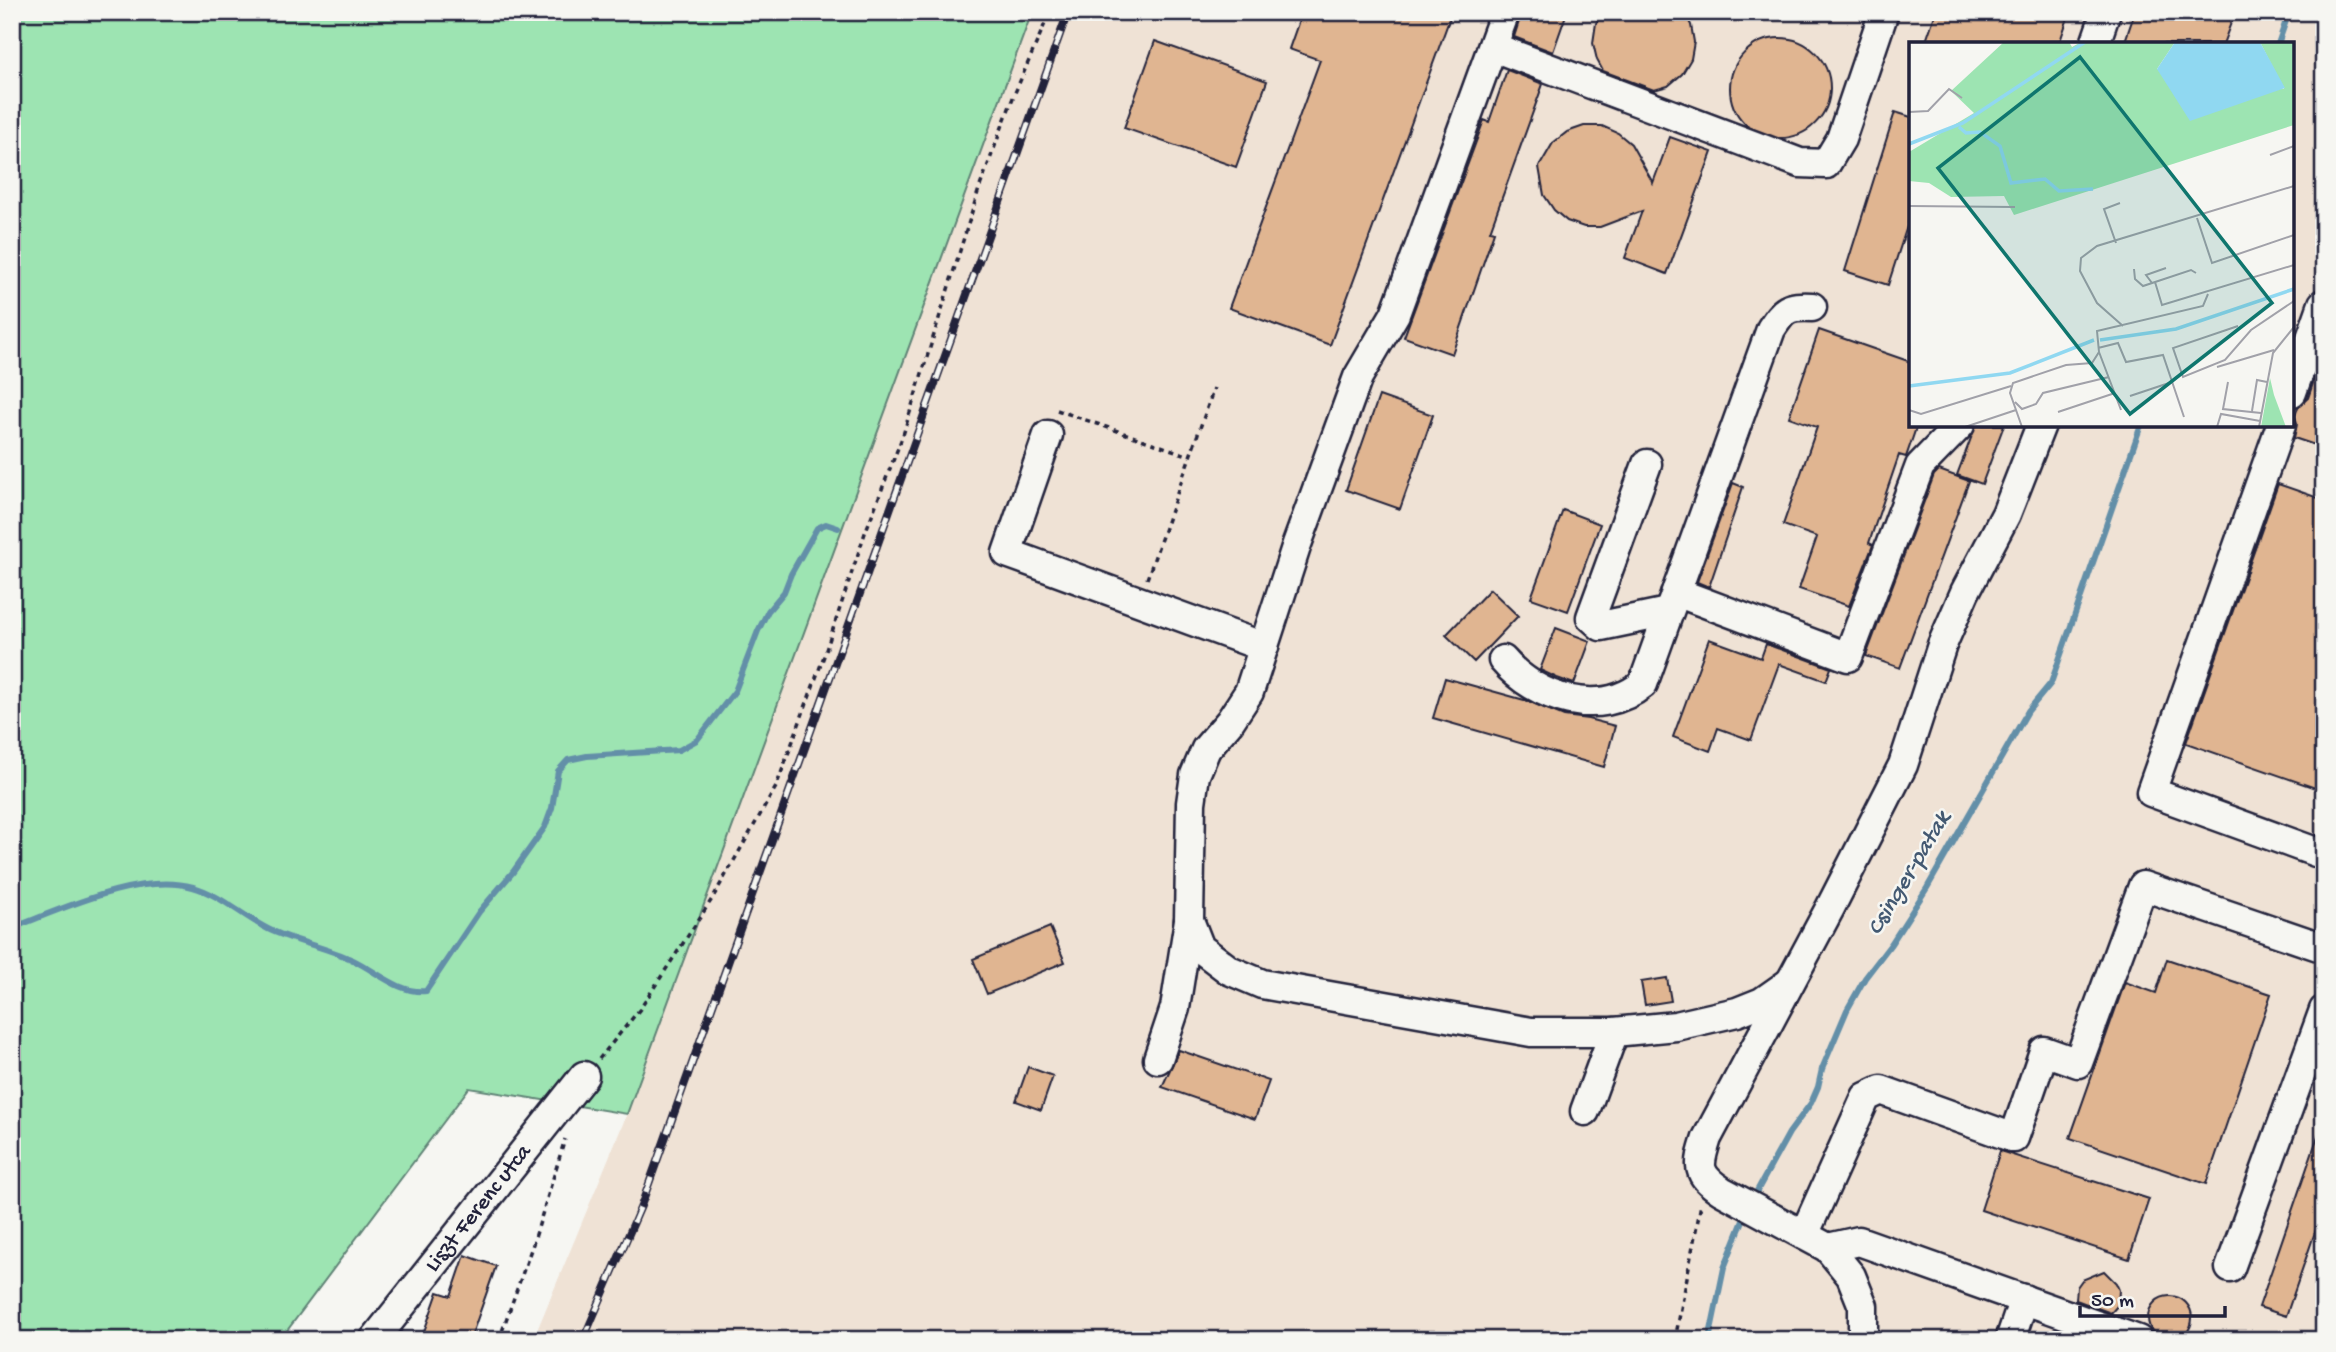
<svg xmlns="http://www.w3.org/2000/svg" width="2336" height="1352" viewBox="0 0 2336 1352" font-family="'Gochi Hand',sans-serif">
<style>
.built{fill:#efe2d5;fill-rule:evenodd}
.green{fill:#9de4b2;stroke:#608376;stroke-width:2}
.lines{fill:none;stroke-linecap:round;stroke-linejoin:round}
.stream{stroke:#648fa8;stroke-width:6}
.building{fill:#e0b591;stroke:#22223b;stroke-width:2}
.minor-casing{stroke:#22223b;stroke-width:33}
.path{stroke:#22223b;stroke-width:3.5;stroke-dasharray:5 5;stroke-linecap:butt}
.minor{stroke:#f6f6f2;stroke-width:28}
.rail-casing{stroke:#22223b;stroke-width:8}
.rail{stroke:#f6f6f2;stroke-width:5;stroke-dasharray:16;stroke-linecap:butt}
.labels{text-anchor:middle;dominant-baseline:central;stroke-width:5;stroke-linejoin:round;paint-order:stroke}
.street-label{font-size:23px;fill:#22223b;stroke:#f6f6f2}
.water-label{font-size:24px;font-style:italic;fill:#435972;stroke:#f6f6f2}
.inset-river{fill:none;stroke:#90d8f1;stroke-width:3.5}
.inset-road{fill:none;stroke:#a1a1a9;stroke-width:2}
.view{fill:#0f766e;fill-opacity:0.15;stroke:#0f766e;stroke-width:3.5}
.inset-edge{fill:none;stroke:#22223b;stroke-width:3.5}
</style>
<rect width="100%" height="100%" fill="#f6f6f2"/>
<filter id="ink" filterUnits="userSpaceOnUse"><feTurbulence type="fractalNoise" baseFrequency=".0143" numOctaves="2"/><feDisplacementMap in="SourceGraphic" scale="14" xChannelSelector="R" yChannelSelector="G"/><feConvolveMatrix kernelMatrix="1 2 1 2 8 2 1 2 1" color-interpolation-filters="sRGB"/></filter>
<g filter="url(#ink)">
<path class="built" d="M1032 12H2324V1340H533L627 1114ZM1911 44H2292V425H1911Z"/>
<path class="green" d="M12 12H1032L627 1114 469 1088 280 1340H12Z"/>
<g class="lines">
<path class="stream" d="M2278 44 2289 12
M12 928C62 909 140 872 193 887 221 895 242 916 268 929 295 942 326 947 353 960 376 971 400 994 426 991L479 912 513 872 545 827 552 808 558 771 568 760 587 756 679 750 697 740 735 691 758 631 768 611 784 592 791 574 817 528 826 524 838 528
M1752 1200 1789 1133 1811 1103 1818 1087 1822 1069 1847 1010 1865 978 1891 944 1927 888 2028 711 2051 683 2141 425
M1709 1340 1724 1268 1746 1213"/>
</g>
<path class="building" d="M1302 12H1452L1330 345 1229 308 1320 60 1289 49Z
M1522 12H1567L1553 52 1514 37Z
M1603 12H1684L1691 25 1694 42 1691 59 1682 74 1668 86 1654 90 1603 71 1597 60 1593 43 1596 23Z
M1936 12H2070L2059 44H1925Z
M2135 12H2235L2223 44H2124Z
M1730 88a50 50 0 1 1 100 0a50 50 0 1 1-100 0Z
M1155 41 1267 81 1236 167 1124 128Z
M1507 70 1543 84 1490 231 1494 232 1452 354 1404 337 1484 120 1489 122Z
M1895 112 1911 117V214L1888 285 1845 271Z
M1584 126H1602L1618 133 1631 144 1653 183 1670 137 1712 152 1667 274 1625 258 1642 211 1600 227H1584L1567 221 1554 210 1544 195 1539 167 1553 143 1567 132Z
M1819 330 1911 362V425H1917L1906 457 1899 455 1869 543 1873 545 1849 606 1799 589 1817 537 1783 525 1817 427 1789 417Z
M2324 352V448L2294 438 2297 423 2295 416 2298 407 2308 398Z
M1379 396 1433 415 1400 509 1346 490Z
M1976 425H2004L1982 484 1957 475Z
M1939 470 1969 481 1900 668 1866 656 1934 475Z
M1733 483 1743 487 1709 587 1697 582Z
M2278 484 2324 500V791L2186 743Z
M1563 510 1600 524 1568 611 1531 598Z
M1490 589 1518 616 1474 662 1446 635Z
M1556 628 1590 641 1574 684 1557 678 1540 670Z
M1709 639 1761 658 1766 644 1831 668 1826 681 1779 664 1751 740 1718 728 1710 751 1673 737Z
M1445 678 1528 701 1564 716 1588 719 1615 726 1604 767 1433 718Z
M1050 927 1065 962 987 994 973 959Z
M2167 959 2271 994 2206 1184 2070 1138 2125 982 2156 993Z
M1667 978 1671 1001 1645 1005 1641 982Z
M1179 1050 1269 1081 1255 1119 1162 1087Z
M1028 1067 1053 1076 1041 1110 1016 1101Z
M2321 1127 2324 1128V1206L2286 1316 2259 1307Z
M2000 1151 2149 1199 2129 1259 1981 1210Z
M465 1255 496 1266 470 1340H421L438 1292 451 1296Z
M2104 1271 2116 1283 2119 1290 2118 1305 2111 1313 2076 1300 2077 1287 2082 1280Z
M2148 1318a22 22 0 1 1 44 0a22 22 0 1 1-44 0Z"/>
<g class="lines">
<defs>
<g id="minor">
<path d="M1505 12 1395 314 1358 377 1297 544 1249 692 1230 721 1206 749 1195 775 1191 803 1189 920 1200 948 1229 970 1262 984 1531 1032H1614L1676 1026 1737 1012 1762 1002 1789 983"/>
<path d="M2095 44 2106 12"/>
<path d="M1493 47 1800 163 1826 164 1841 139 1884 12"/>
<path d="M2292 392 2323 304"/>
<path d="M2281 425 2151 792 2324 855"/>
<path d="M1048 435 1007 553 1264 647"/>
<path d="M1647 464 1591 617 1601 626 1668 612"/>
<path d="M1676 592 1848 657 1920 466 1960 425"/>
<path d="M1503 660C1536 699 1600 719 1643 684L1771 329C1784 309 1787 306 1812 307"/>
<path d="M1158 1059 1175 1008 1189 920"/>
<path d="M1585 1111 1614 1032"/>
<path d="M1804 1235 1866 1097 1881 1090 2014 1138 2044 1051 2078 1063 2143 886 2324 948"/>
<path d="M1828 1248 1859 1241 2138 1340"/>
<path d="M2230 1268 2324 1010"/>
<path id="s1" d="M374 1340 584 1076"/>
<path d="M1863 1340V1306L1851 1276 1828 1248 1722 1191C1696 1174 1698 1166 1707 1138L1830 908 1903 765 1942 645 1965 592 2006 514 2041 425"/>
<path d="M2010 1340 2024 1299"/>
</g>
</defs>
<use href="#minor" class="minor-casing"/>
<path class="path" d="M1057 410 1190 456
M1147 579 1214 388
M599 1059 640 1009 678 951 712 899 776 787 824 656 865 533 903 435 979 189 1014 95 1050 12
M499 1340 534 1241 565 1139
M1675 1340 1701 1204"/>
<use href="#minor" class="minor"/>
<defs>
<path id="rail" d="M583 1340 641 1206 1068 12"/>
</defs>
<use href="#rail" class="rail-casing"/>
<use href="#rail" class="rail"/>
</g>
</g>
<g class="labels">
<g class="street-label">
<text stroke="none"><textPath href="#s1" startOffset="168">Liszt Ferenc utca</textPath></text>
</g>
<g class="water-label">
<text transform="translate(1910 874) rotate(-59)">Csinger-patak</text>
</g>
</g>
<g transform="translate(1909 42)">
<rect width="385" height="385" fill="#f6f6f2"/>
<path d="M95 0H160L163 5 172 0H266L248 27 375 47 351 0H385V83L105 173 95 154 42 155 20 141 0 139V110L65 71 42 49ZM361 336 365 353 377 385H352Z" fill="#9de4b2"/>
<path d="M266 0H351L376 46 281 79 248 27Z" fill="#90d8f1"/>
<path class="inset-river" d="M50 85 57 91 71 90 91 104 102 141 136 137 150 149 184 147M0 102 54 81 176 0M191 298 267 287 385 247M0 344 101 331 185 298"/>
<path class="inset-road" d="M0 70 19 69 40 47 53 56M361 113 385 104M0 164 106 165M288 176 303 221 385 193M207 201 195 167 211 161M225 227 226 237 234 244 282 228 287 231M246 240 253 263 385 223M243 241 237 233 257 226M214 284 188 261 171 229 172 216 188 204 385 144M329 284 264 306 274 335 316 318 342 288 385 259M189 306 209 301 217 320 254 313 275 375M190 310 212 368M308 325 365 308M319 340 314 367 352 371M221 354 263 340M106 360 113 367 127 362 134 351 200 335M0 368 12 372 102 344M343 369 348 338 358 340M149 370 206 351M56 385 107 368M113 385 101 351 104 341 157 323 183 321 190 310 188 289 294 264 299 252M308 385 312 372 351 379M350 385 364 311 385 285"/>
<path class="view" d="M171 15 363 261 221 372 29 126Z"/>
<rect width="385" height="385" class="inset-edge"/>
</g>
<rect width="2336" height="1352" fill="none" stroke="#f6f6f2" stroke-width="42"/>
<rect x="21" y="21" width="2294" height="1310" fill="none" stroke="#22223b" stroke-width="2.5" filter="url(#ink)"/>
<path d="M2080 1306v10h145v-10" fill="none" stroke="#22223b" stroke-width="3.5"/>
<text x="2091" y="1306" font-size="21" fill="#22223b" stroke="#f6f6f2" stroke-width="5" paint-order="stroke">50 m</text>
</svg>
